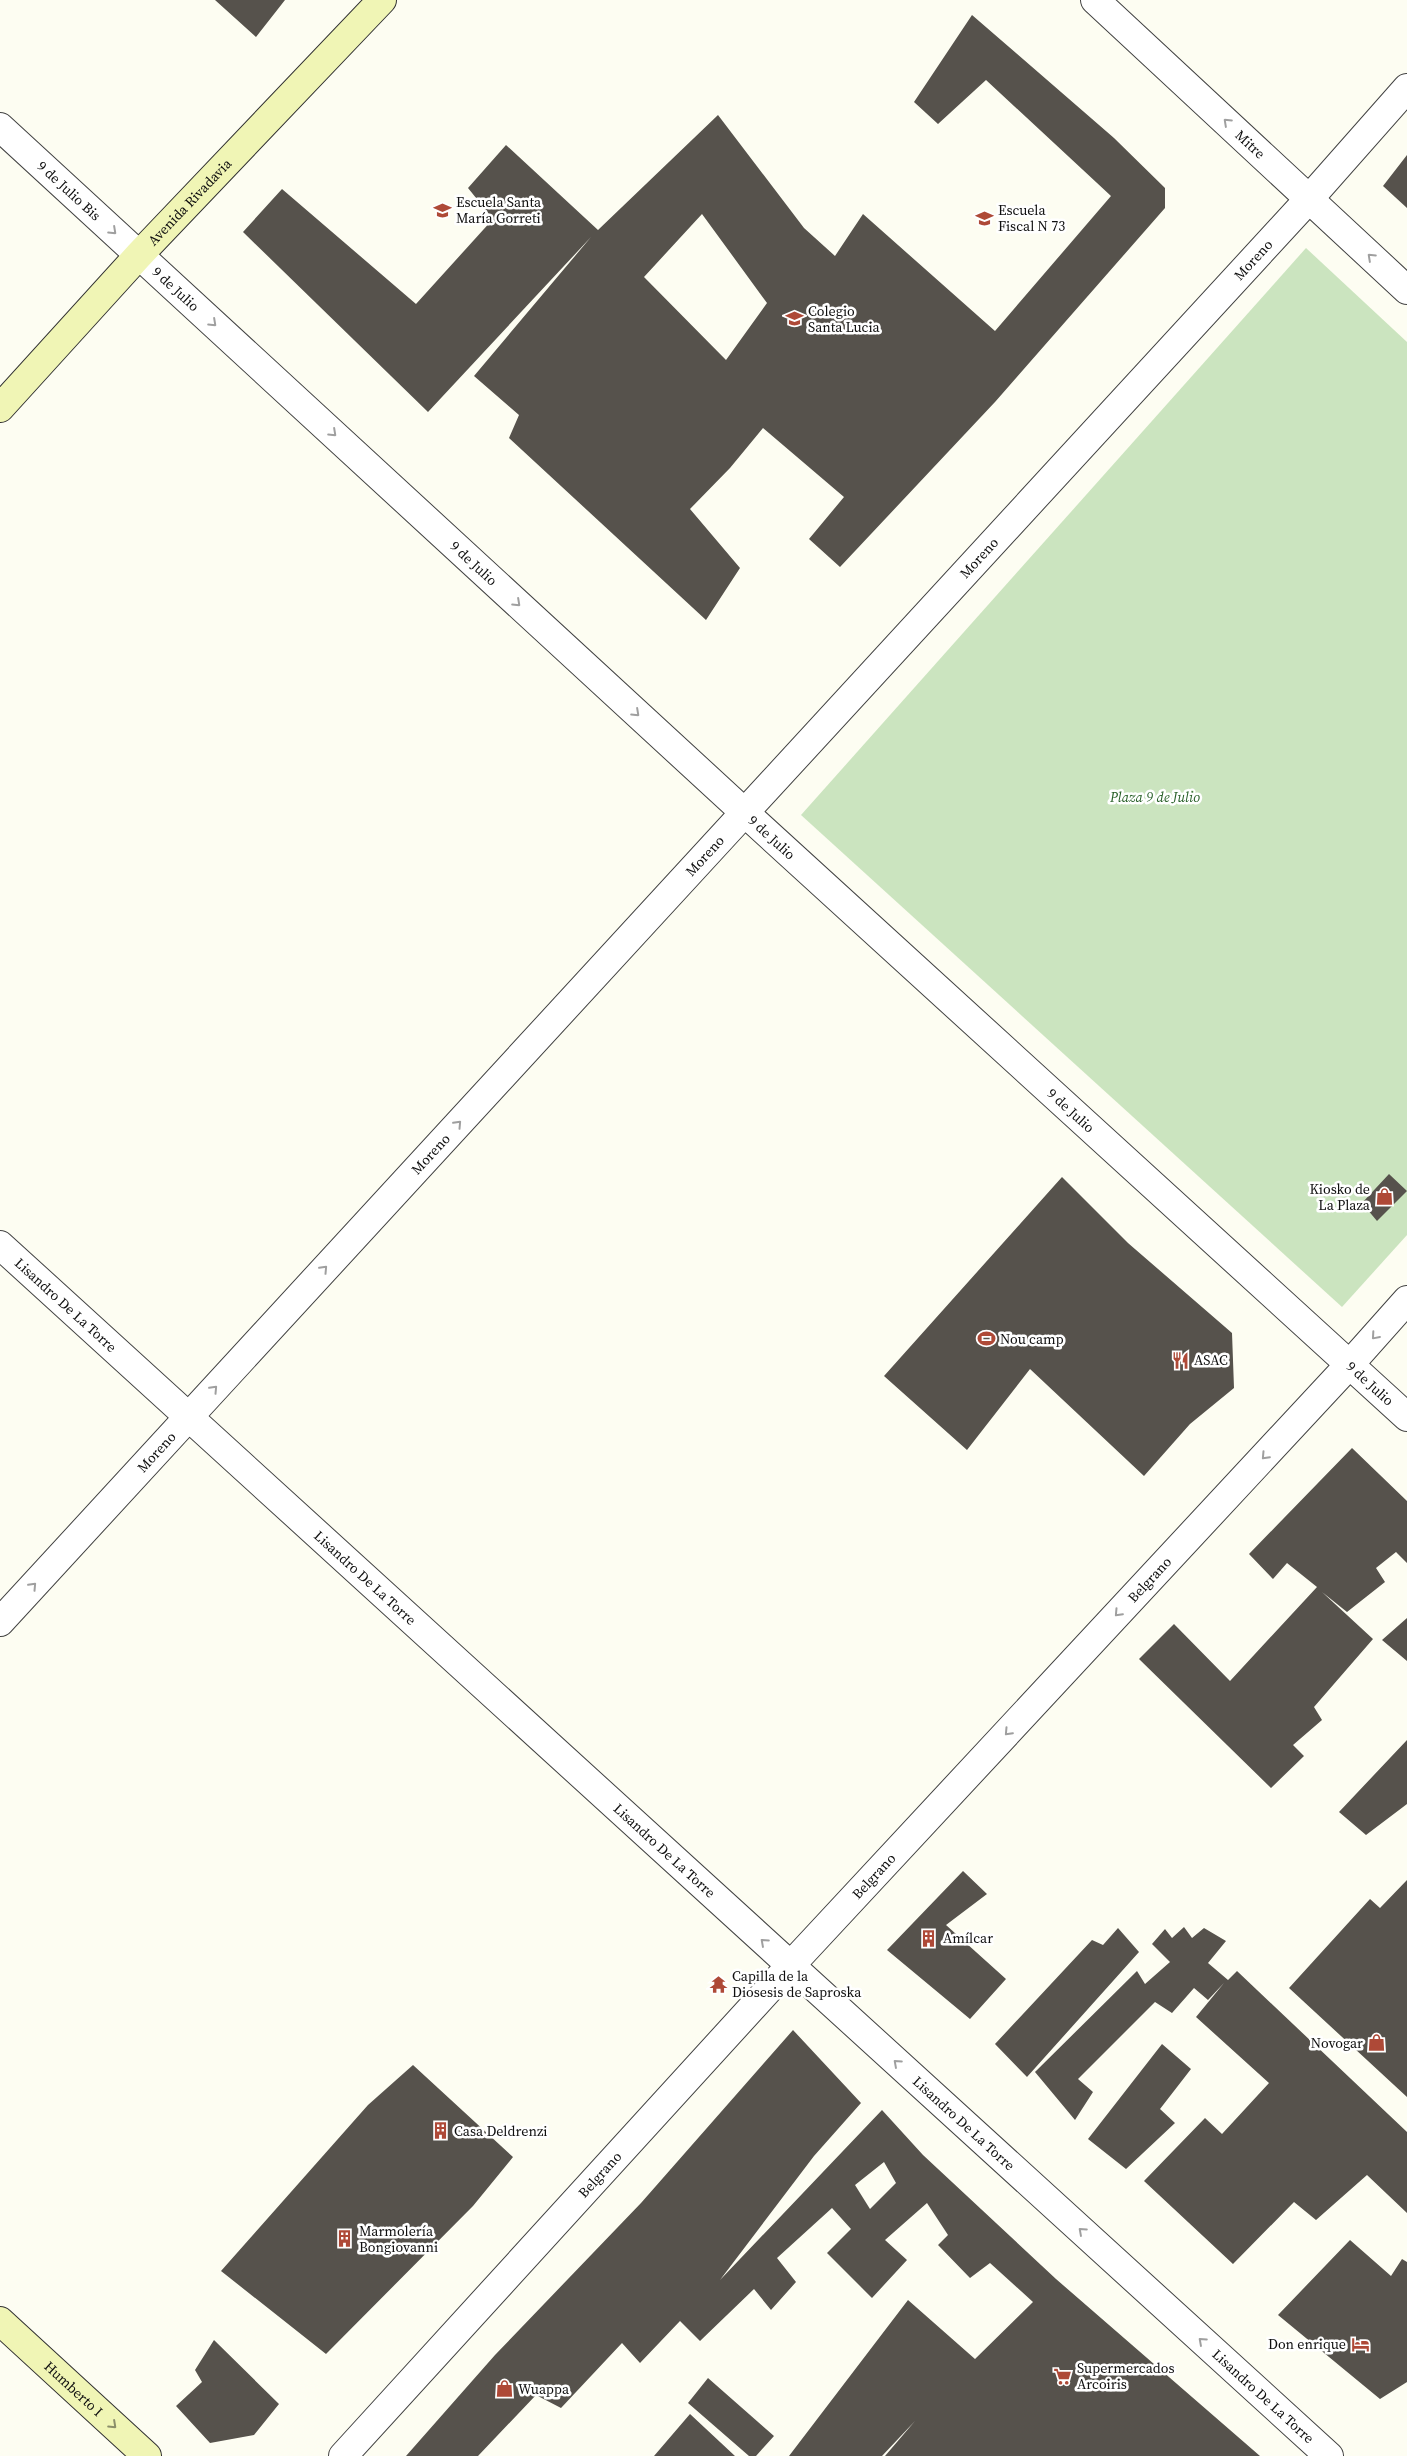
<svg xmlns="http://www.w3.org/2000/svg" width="1407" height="2456" viewBox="0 0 1407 2456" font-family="'Source Serif 4',serif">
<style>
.green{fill:#cbe4bf}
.building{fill:#56524c;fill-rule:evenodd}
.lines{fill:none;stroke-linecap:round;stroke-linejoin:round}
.minor-casing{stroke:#424242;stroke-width:30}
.tertiary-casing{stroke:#424242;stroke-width:30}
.secondary-casing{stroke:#313131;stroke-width:30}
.minor{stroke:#fff;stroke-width:28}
.tertiary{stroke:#fff;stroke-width:28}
.secondary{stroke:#f0f5b5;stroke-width:28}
.oneway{stroke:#9f9f9f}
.oneway2{stroke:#8b8e6a}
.labels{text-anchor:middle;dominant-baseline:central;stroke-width:5;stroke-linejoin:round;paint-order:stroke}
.street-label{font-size:14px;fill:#0f0f0f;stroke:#fff}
.poi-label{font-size:14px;fill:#0f0f0f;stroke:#fff;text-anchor:start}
.park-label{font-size:14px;font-style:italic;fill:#275f27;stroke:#fff}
</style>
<rect width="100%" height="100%" fill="#fdfdf2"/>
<path class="green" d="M1306 248 1407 342V1235L1342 1307 801 815Z"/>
<path class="building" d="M215 0H285L256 37Z
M972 15 1114 138 1165 188V208L995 402 840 567 809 539 844 497 763 428 730 468 690 509 740 568 706 620 509 438 519 415 474 376 591 237 428 412 243 232 282 189 416 304 493 219 468 188 506 145 598 230 718 115 804 228 835 256 863 214 995 331 1111 196 986 80 938 124 914 102ZM702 214 767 303 726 360 644 277Z
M1407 155V208L1383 186Z
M1389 1174 1407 1191 1377 1221 1362 1203Z
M1062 1177 1128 1243 1232 1333 1234 1388 1190 1424 1144 1476 1030 1369 967 1450 884 1376Z
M1352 1448 1407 1501V1563L1396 1552 1376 1568 1385 1582 1347 1612 1322 1592 1373 1639 1314 1707 1322 1720 1293 1745 1304 1756 1271 1788 1139 1659 1174 1624 1230 1681 1317 1587 1287 1563 1273 1579 1249 1554Z
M1407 1618V1661L1382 1640Z
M1407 1740V1804L1366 1835 1339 1812Z
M963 1871 987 1894 946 1925 1006 1979 970 2019 887 1950Z
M1407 1880V2097L1289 1988 1370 1899 1380 1908Z
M1184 1927 1192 1938 1204 1928 1226 1941 1208 1963 1228 1980 1237 1971 1407 2132V2213L1367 2175 1316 2220 1294 2202 1233 2264 1144 2181 1205 2118 1222 2134 1269 2083 1196 2017 1224 1983 1208 2000 1194 1988 1172 2013 1155 2002 1078 2079 1093 2092 1075 2120 1035 2072 1137 1971 1145 1984 1170 1962 1152 1944 1165 1929 1172 1938Z
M1118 1928 1139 1952 1027 2077 995 2044 1092 1940 1103 1945Z
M793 2030 861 2103 814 2156 720 2280 882 2110 923 2155 1056 2279 1260 2456H885L915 2421 882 2456H789L908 2300 975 2359 1033 2302 990 2263 970 2278 938 2245 948 2235 927 2203 885 2240 907 2260 872 2298 827 2253 851 2229 832 2208 777 2258 796 2282 771 2310 754 2289 700 2341 680 2321 640 2363 622 2343 561 2408 536 2395 478 2456H406L495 2355 641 2203ZM884 2162 896 2183 870 2209 855 2185Z
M1162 2044 1191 2069 1160 2109 1175 2123 1126 2169 1088 2139Z
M413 2065 513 2157 473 2206 326 2354 221 2271 368 2105Z
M1350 2240 1391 2276 1402 2259 1407 2262V2382L1380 2399 1278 2315Z
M214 2340 279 2404 254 2435 210 2443 176 2406 202 2382 195 2370Z
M708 2378 774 2436 756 2456H749L688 2403Z
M690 2414 735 2456H654Z"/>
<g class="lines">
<defs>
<g id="minor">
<path id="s1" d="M1095 0 1407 290"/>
<path id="s2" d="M0 127 744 812 1407 1417"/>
<path id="s3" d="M0 1245 1329 2456"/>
<path id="s4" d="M0 1622 1309 199 1407 88"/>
</g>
<g id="tertiary">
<path id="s5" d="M343 2456 790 1966 1350 1364 1407 1300"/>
</g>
<g id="secondary">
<path id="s6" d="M0 408 139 255 382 0"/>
<path id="s7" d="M0 2321 147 2456"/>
</g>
</defs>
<use href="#minor" class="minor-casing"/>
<use href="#tertiary" class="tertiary-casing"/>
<use href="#secondary" class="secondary-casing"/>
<use href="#minor" class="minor"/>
<use href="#tertiary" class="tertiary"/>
<use href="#secondary" class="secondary"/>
</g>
<defs><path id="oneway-chevron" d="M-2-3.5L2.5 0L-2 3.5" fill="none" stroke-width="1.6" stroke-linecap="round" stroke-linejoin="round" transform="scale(1.25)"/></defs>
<g class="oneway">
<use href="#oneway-chevron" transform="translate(1227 122) rotate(-137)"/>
<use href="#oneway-chevron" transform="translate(113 231) rotate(43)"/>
<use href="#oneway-chevron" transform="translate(1371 257) rotate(-137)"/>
<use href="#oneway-chevron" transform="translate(213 323) rotate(43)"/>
<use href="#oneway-chevron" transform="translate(333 433) rotate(43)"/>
<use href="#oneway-chevron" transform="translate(517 603) rotate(43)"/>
<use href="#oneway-chevron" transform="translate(636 713) rotate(43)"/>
<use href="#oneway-chevron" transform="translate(458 1124) rotate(-47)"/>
<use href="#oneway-chevron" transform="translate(324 1269) rotate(-47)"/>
<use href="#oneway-chevron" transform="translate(1375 1336) rotate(131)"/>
<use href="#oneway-chevron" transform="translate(214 1389) rotate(-47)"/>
<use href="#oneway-chevron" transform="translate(1265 1456) rotate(133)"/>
<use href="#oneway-chevron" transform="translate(33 1586) rotate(-47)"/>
<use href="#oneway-chevron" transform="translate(1118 1613) rotate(133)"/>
<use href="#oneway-chevron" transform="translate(1008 1732) rotate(133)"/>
<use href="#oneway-chevron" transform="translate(764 1942) rotate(-138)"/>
<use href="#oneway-chevron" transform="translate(897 2063) rotate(-138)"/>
<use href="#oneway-chevron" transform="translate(1082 2231) rotate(-138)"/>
<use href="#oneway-chevron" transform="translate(1202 2341) rotate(-138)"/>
</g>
<use class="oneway2" href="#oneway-chevron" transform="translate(113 2425) rotate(43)"/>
<defs>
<symbol id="school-bare" viewBox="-9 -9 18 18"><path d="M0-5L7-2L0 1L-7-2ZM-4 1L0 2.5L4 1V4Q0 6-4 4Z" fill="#ae4937" stroke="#fff" stroke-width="2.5" paint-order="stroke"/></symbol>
<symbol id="shop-bare" viewBox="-9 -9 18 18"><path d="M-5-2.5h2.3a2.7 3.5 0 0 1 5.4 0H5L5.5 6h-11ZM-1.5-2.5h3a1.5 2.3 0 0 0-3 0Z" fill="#ae4937" stroke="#fff" stroke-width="2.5" paint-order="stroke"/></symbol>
<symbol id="stadium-bare" viewBox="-9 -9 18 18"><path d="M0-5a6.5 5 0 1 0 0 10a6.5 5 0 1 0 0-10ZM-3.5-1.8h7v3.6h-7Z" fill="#ae4937" stroke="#fff" stroke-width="2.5" paint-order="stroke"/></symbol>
<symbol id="restaurant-bare" viewBox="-9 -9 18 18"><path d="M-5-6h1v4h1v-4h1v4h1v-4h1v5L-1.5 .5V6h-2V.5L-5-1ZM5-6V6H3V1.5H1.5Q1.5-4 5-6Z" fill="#ae4937" stroke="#fff" stroke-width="2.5" paint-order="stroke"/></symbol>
<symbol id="building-bare" viewBox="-9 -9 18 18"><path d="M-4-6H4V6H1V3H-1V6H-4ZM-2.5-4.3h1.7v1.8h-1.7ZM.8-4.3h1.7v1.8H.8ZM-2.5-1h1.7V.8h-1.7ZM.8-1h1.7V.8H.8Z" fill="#ae4937" stroke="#fff" stroke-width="2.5" paint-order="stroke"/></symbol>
<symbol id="temple-bare" viewBox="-9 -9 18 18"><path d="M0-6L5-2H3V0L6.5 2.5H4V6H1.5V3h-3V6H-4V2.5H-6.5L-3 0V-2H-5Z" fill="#ae4937" stroke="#fff" stroke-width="2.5" paint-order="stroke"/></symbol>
<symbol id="hotel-bare" viewBox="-9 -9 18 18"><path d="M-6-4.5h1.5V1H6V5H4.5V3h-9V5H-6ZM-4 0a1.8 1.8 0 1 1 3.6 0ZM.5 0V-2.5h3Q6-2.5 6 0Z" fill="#ae4937" stroke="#fff" stroke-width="2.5" paint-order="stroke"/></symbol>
<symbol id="supermarket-bare" viewBox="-9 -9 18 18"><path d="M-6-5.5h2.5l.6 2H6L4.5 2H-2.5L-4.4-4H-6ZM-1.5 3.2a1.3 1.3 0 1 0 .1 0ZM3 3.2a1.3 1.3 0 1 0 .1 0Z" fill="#ae4937" stroke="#fff" stroke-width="2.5" paint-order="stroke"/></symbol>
</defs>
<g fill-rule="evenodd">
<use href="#school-bare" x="430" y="198" width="25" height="25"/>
<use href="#school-bare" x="972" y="206" width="25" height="25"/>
<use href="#school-bare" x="782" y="306" width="25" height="25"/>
<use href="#shop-bare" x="1372" y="1184" width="25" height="25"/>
<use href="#stadium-bare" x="974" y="1326" width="25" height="25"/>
<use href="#restaurant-bare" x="1168" y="1348" width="25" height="25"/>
<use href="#building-bare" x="916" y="1926" width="25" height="25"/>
<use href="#temple-bare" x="706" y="1972" width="25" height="25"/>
<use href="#shop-bare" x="1364" y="2030" width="25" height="25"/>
<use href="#building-bare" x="428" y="2118" width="25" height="25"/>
<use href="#building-bare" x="332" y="2226" width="25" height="25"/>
<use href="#hotel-bare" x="1348" y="2332" width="25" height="25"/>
<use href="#supermarket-bare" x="1050" y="2364" width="25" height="25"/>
<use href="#shop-bare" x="492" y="2376" width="25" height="25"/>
</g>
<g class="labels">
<g class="street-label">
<text stroke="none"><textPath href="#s1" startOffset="212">Mitre</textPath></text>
<text stroke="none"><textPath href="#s2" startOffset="94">9 de Julio Bis</textPath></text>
<text stroke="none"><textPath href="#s6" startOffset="280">Avenida Rivadavia</textPath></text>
<text stroke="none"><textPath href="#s4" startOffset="1851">Moreno</textPath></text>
<text stroke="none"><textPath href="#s2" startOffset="239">9 de Julio</textPath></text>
<text stroke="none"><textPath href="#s4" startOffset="1446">Moreno</textPath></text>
<text stroke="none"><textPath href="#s2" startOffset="644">9 de Julio</textPath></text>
<text stroke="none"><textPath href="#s2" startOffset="1049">9 de Julio</textPath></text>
<text stroke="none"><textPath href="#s4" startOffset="1041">Moreno</textPath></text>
<text stroke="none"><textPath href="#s2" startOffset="1454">9 de Julio</textPath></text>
<text stroke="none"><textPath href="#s4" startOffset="636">Moreno</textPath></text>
<text stroke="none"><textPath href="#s3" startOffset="89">Lisandro De La Torre</textPath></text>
<text stroke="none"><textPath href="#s2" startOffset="1859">9 de Julio</textPath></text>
<text stroke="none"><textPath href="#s4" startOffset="231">Moreno</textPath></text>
<text stroke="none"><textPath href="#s3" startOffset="494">Lisandro De La Torre</textPath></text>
<text stroke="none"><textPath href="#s5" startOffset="1191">Belgrano</textPath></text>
<text stroke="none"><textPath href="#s3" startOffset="899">Lisandro De La Torre</textPath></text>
<text stroke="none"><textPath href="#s5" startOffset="786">Belgrano</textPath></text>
<text stroke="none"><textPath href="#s3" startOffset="1304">Lisandro De La Torre</textPath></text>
<text stroke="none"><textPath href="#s5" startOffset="381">Belgrano</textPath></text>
<text stroke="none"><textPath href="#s7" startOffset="100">Humberto I</textPath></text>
<text stroke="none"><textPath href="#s3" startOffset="1709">Lisandro De La Torre</textPath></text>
</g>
<g class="poi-label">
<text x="456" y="202">Escuela Santa<tspan x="456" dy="16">María Gorreti</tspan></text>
<text x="998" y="210">Escuela<tspan x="998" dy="16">Fiscal N 73</tspan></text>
<text x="808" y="311">Colegio<tspan x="808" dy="16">Santa Lucia</tspan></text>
<text x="1370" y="1189" text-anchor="end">Kiosko de<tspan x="1370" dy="16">La Plaza</tspan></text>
<text x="1000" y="1339">Nou camp</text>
<text x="1194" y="1360">ASAC</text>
<text x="943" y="1938">Amílcar</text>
<text x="732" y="1976">Capilla de la<tspan x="732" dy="16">Diosesis de Saproska</tspan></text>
<text x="1363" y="2043" text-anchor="end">Novogar</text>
<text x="454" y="2131">Casa Deldrenzi</text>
<text x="359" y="2231">Marmolería<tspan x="359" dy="16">Bongiovanni</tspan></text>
<text x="1346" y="2344" text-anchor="end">Don enrique</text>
<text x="1077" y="2368">Supermercados<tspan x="1077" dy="16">Arcoiris</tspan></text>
<text x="518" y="2389">Wuappa</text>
</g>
<g class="park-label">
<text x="1155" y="797">Plaza 9 de Julio</text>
</g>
</g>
</svg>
